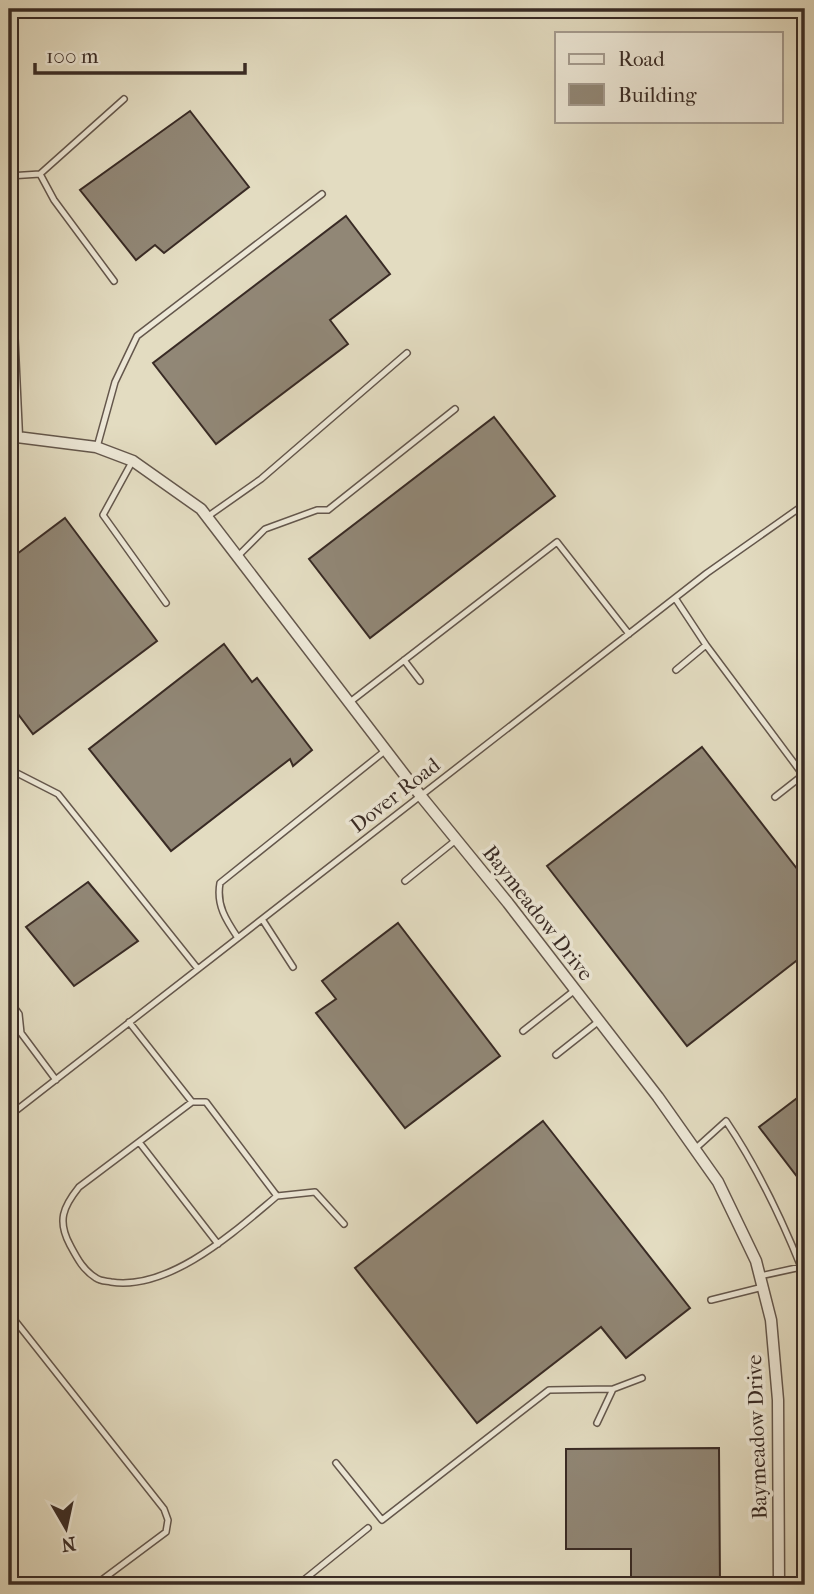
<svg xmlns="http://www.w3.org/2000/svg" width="814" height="1594" viewBox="0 0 814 1594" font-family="'IM FELL French Canon',serif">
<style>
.building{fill:#918776;stroke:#392b25;stroke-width:2}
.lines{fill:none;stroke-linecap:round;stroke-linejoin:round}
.lane-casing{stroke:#64574c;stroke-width:8}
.street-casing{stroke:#64574c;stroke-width:13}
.lane{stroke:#ede8d7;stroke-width:5}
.street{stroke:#ede8d7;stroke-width:10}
.labels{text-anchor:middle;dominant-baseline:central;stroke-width:7;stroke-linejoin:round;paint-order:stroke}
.street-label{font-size:21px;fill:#392b25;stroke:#ede8d7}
</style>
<rect width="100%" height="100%" fill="#e3dcc1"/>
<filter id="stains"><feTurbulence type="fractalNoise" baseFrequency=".00286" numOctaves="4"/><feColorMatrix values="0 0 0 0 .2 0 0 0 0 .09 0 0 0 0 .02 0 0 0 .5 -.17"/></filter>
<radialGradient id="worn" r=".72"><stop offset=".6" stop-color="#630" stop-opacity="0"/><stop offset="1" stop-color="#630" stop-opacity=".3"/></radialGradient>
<path class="building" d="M190 111 249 187 164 253 155 245 136 260 80 190Z
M346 216 390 274 330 320 348 344 216 444 153 363Z
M494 417 555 496 370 638 309 559Z
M65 518 157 641 33 734 9 702V560Z
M224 644 252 682 257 678 312 750 293 766 290 759 171 851 89 749Z
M702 747 805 879V954L687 1046 547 866Z
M88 882 138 941 74 986 26 927Z
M398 923 500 1056 405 1128 316 1013 336 999 322 981Z
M805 1092V1187L759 1127Z
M543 1121 690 1308 626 1358 601 1327 477 1423 355 1268Z
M719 1448 720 1585H631V1549H566V1449Z"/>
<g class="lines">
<defs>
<path id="lane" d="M9 176 40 174
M114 281 54 200 40 174 124 99
M97 447 115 382 137 336 322 194
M132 462 103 515 166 603
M207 517 261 479 407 353
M238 556 265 529 317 510H328L455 409
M675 598 706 645 676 670
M706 645 803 775 775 797
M404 660 420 681
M350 702 557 542 629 634
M9 769 58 794 198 969
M405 881 456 840
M262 919 293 967
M238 938C226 920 216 905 220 883L386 750
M9 1000 19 1014 21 1033 56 1080
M129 1022 192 1102H206L277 1196 315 1192 344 1224
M523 1031 575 990
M556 1055 599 1021
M192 1102 79 1187C63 1207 57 1221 70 1245 77 1258 83 1270 96 1278 100 1281 106 1281 111 1282 170 1291 235 1231 277 1196
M9 1116 707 573 805 504
M139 1142 218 1244
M695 1149 726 1121C757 1167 780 1215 801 1267L760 1276
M711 1300 763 1287
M9 1313 164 1509 168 1520 166 1532 95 1585
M597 1423 613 1389 642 1378
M336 1463 382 1520 549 1390 613 1389
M9 1573 12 1585
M311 1585 305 1579 368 1528"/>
<path id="street" d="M9 263 17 436
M9 436 96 447 133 461 201 509 420 795 508 903 658 1097 718 1182 756 1261 771 1320 778 1400 779 1585"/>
</defs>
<use href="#lane" class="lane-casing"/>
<use href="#street" class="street-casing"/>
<use href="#lane" class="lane"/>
<use href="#street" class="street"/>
</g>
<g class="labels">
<g class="street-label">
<text transform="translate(395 795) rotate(-38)">Dover Road</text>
<text transform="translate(538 913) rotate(52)">Baymeadow Drive</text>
<text transform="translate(757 1437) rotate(-92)">Baymeadow Drive</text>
</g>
</g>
<rect width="814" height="1594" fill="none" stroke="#e3dcc1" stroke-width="35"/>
<rect x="10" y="10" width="793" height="1573" fill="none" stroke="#392b25" stroke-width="3.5"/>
<rect x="18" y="18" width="779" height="1559" fill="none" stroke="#392b25" stroke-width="2"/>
<rect x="555" y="32" width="228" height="91" fill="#ede8d7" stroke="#a59c90" stroke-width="2"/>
<rect x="569" y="54" width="35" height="10" fill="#ede8d7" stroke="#a59c90" stroke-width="2"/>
<text x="618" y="66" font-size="21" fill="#392b25">Road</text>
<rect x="569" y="84" width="35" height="21" fill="#918776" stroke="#a59c90" stroke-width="2"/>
<text x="618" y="102" font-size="21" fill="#392b25">Building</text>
<g transform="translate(66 1528) rotate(171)" stroke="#ede8d7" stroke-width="5" paint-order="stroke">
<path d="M0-5L12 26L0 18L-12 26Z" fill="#392b25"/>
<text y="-10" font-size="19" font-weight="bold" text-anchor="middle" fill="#392b25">N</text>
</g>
<path d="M35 63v10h210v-10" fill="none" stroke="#392b25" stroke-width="3.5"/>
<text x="46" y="63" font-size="21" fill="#392b25" stroke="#ede8d7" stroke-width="5" paint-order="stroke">100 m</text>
<rect width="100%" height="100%" filter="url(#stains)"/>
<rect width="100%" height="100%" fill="url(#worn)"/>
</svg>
